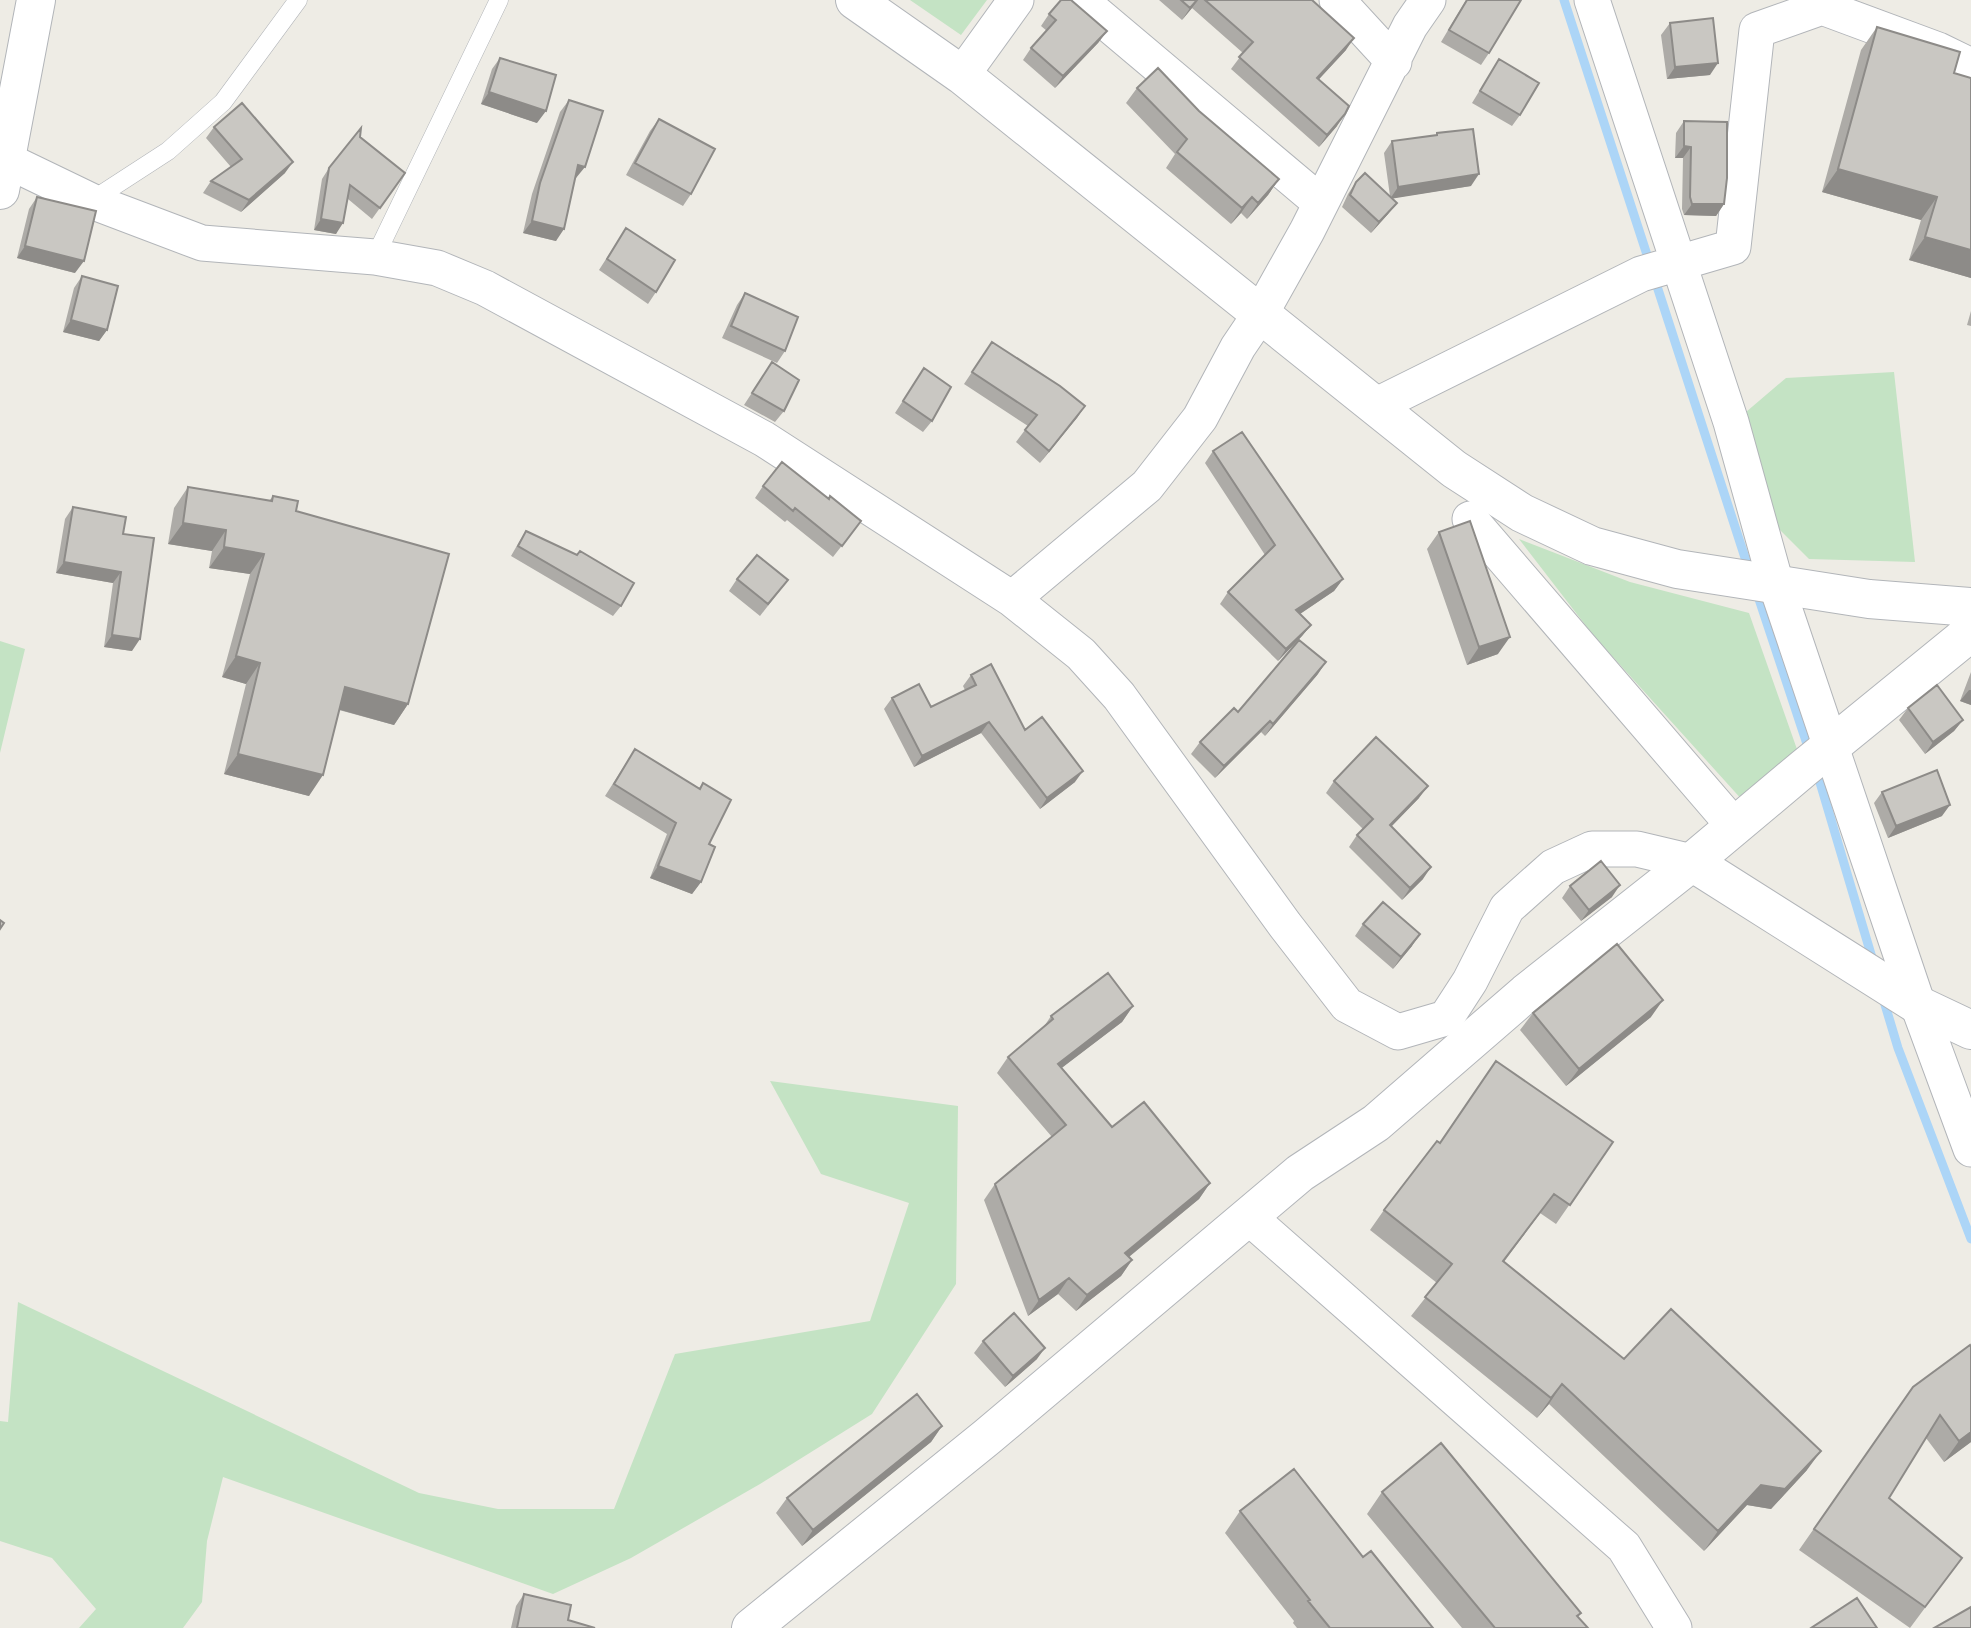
<svg xmlns="http://www.w3.org/2000/svg" width="1971" height="1628" viewBox="0 0 1971 1628" font-family="Montserrat,sans-serif">
<style>
.green{fill:#c4e3c4}
.lines{fill:none;stroke-linecap:round;stroke-linejoin:round}
.stream{stroke:#acd5f7;stroke-width:9}
.service-casing{stroke:#b2b5b9;stroke-width:19}
.minor-casing{stroke:#b2b5b9;stroke-width:37}
.tertiary-casing{stroke:#b2b5b9;stroke-width:40}
.service{stroke:#fff;stroke-width:18}
.minor{stroke:#fff;stroke-width:35}
.tertiary{stroke:#fff;stroke-width:38}
.wall{fill:#adaba7}
.shaded-wall{fill:#8d8b88}
.building{fill:#c9c7c2;stroke:#8d8b88;stroke-width:2}
</style>
<rect width="100%" height="100%" fill="#eeece5"/>
<path class="green" d="M910 0H987L961 35Z
M1894 372 1915 562 1809 559 1778 528 1746 412 1786 378Z
M1519 539 1630 582 1749 613 1799 755 1744 802 1593 635Z
M0 641 25 649 0 753Z
M770 1081 958 1106 956 1284 872 1414 760 1484 631 1558 553 1594 223 1477 207 1541 202 1602 183 1628H79L96 1609 52 1558 0 1541V1421L8 1422 18 1302 419 1493 498 1509H614L675 1354 870 1321 909 1203 821 1174Z"/>
<g class="lines">
<path class="stream" d="M1564 0 1650 264
M1654 277 1749 570
M1756 590 1810 753
M1816 769 1873 961
M1883 998 1898 1048 1971 1239"/>
<defs>
<path id="service" d="M91 201 168 151 223 102 298 0
M375 257 499 0"/>
<path id="minor" d="M1080 0 1321 203
M1337 0 1394 62
M1592 0 1731 422 1776 584 1918 1005 1971 1149
M1822 7 1938 50 1971 66
M962 75 1016 0
M6 160 91 201 202 243 375 257 437 268 485 288 764 439 1012 599 1081 654 1119 696 1285 925 1347 1005 1398 1032 1446 1018 1470 981 1507 908 1553 867 1592 849H1637L1692 862
M1377 405 1641 274 1733 247 1757 30 1822 7 1821 0
M1470 519 1735 827
M1012 599 1147 486 1200 418 1238 347 1261 313 1307 231 1410 26 1428 0
M1250 1218 1624 1547 1674 1628"/>
<path id="tertiary" d="M855 0 962 75 1454 469 1522 513 1592 546 1677 569 1869 599 1971 607
M0 190 36 0
M1692 862 1918 1005 1971 1030
M751 1628 987 1437 1300 1173 1376 1123 1526 993 1692 862 1804 768 1971 632"/>
</defs>
<use href="#service" class="service-casing"/>
<use href="#minor" class="minor-casing"/>
<use href="#tertiary" class="tertiary-casing"/>
<use href="#service" class="service"/>
<use href="#minor" class="minor"/>
<use href="#tertiary" class="tertiary"/>
</g>
<path class="wall" d="M1159 0H1312L1346 50 1319 79 1337 126 1319 147 1231 69 1243 53 1192 8 1182 20Z
M1466 0H1521L1489 53 1481 65 1441 42Z
M1049 14 1107 31 1098 43 1055 88 1023 60 1031 48 1047 31 1041 26Z
M1670 23 1710 75 1667 79 1661 35Z
M1877 27 1954 73 1971 278 1909 260 1921 220 1822 192 1861 50Z
M500 58 537 123 481 104 492 69Z
M1499 59 1520 115 1512 126 1472 103Z
M1137 88 1199 111 1279 179 1268 195 1247 219 1241 213 1231 224 1166 168 1175 154 1126 103Z
M569 100 576 178H575L556 241 523 233 532 194 560 112Z
M659 119 691 194 683 206 626 175 650 131Z
M1684 121 1724 204 1716 216 1684 215 1682 209 1683 158H1675L1676 133Z
M214 127 285 173 241 212 203 193 211 181 231 167 206 138Z
M1437 133 1471 186 1392 198 1388 214 1371 233 1342 207 1348 194 1356 182 1390 196 1384 153 1392 141 1435 136Z
M360 137 405 173 372 219 348 199 336 234 314 230 322 179 329 168Z
M37 197 75 273 17 258 29 209Z
M626 228 656 292 648 304 599 270Z
M82 276 107 330 99 341 63 332 74 288Z
M745 293 785 351 777 363 722 338 737 305Z
M1971 311V326L1967 325Z
M992 342 1085 406 1040 463 1016 442 1028 426 964 384Z
M772 362 784 411 775 422 744 405Z
M924 368 932 421 923 432 895 413Z
M1213 451 1343 579 1334 591 1300 614 1311 625 1302 636 1278 661 1220 604 1228 592 1265 555 1205 463Z
M763 486 829 499 861 521 833 557 787 520 785 522 755 498Z
M188 487 269 501 273 496 296 511 408 704 394 725 339 710 309 796 224 774 246 684 222 677 250 574 209 568 212 551 168 544 174 508Z
M73 507 123 534 132 651 104 647 113 583 56 573 65 519Z
M526 531 621 606 613 616 511 556 519 542Z
M1439 532 1498 654 1467 665 1427 549Z
M737 579 788 580 760 616 729 591Z
M1971 672V705L1960 701Z
M1318 674 1265 736 1261 732 1215 778 1191 754 1200 742 1238 712Z
M971 675 1025 730 1075 782 1040 809 981 733 914 767 884 709 892 698 931 707 965 690 963 686Z
M1908 708 1963 720 1954 731 1925 754 1899 720Z
M635 749 699 789 703 783 709 844 701 882 692 894 650 878 667 834 605 796Z
M1334 781 1419 798 1391 827 1423 879 1402 900 1349 847 1357 835 1363 829 1326 793Z
M1882 792 1942 816 1888 838 1874 803Z
M1570 886 1612 897 1581 921 1562 898Z
M1363 924 1412 946 1393 969 1355 936Z
M1133 1006 1122 1022 1061 1068 1112 1127 1210 1183 1199 1199 1129 1257 1132 1260 1121 1276 1076 1311 1058 1294 1028 1316 984 1200 995 1184 1052 1137 997 1073 1008 1057 1043 1028 1051 1016Z
M1533 1013 1651 1017 1566 1086 1520 1030Z
M1613 1142 1556 1224 1540 1213 1504 1262 1624 1359 1807 1470 1771 1509 1747 1505 1704 1551 1549 1404 1537 1418 1411 1316 1437 1283 1370 1230 1384 1210 1440 1143Z
M983 1341 1037 1359 1005 1387 974 1353Z
M1913 1387 1971 1442 1944 1462 1926 1438 1889 1498 1962 1558 1910 1628 1799 1550Z
M942 1426 931 1442 802 1546 776 1513 787 1498Z
M1382 1492 1581 1613 1578 1617 1588 1628H1462L1367 1514Z
M1240 1511 1433 1628H1297L1293 1623 1294 1621 1225 1533Z
M524 1594 568 1620 595 1628H511L516 1606Z"/>
<path class="shaded-wall" d="M1198 0 1192 8 1182 20 1190 8Z
M1107 31 1098 43 1055 88 1063 76Z
M1354 38 1346 50 1309 90 1317 78Z
M1718 63 1710 75 1667 79 1675 67Z
M489 92 546 111 537 123 481 104Z
M1345 114 1337 126 1319 147 1327 135Z
M1684 146 1691 147 1683 158H1675Z
M293 162 285 173 241 212 249 200Z
M578 165 585 167 576 178 570 176Z
M1838 169 1937 197 1921 220 1822 192Z
M1479 174 1471 186 1390 199 1398 187Z
M1279 179 1268 195 1247 219 1258 203Z
M1252 197 1241 213 1231 224 1242 208Z
M1397 203 1388 214 1371 233 1379 222Z
M1692 204H1724L1716 216 1684 215Z
M321 219 343 223 336 234 314 230Z
M532 221 564 229 556 241 523 233Z
M1925 237 1971 250V278L1909 260Z
M25 246 84 261 75 273 17 258Z
M71 320 107 330 99 341 63 332Z
M1085 406 1077 418 1040 463 1049 451Z
M183 523 226 530 212 551 168 544Z
M224 547 264 554 250 574 209 568Z
M64 562 121 572 113 583 56 573Z
M1343 579 1334 591 1288 622 1296 610Z
M1311 625 1302 636 1278 661 1286 649Z
M112 635 140 639 132 651 104 647Z
M1510 637 1498 654 1467 665 1479 647Z
M236 656 260 663 246 684 222 677Z
M1326 662 1318 674 1265 736 1273 724Z
M345 687 408 704 394 725 330 707Z
M1969 690H1971V705L1960 701Z
M1963 720 1954 731 1925 754 1933 742Z
M1270 721 1261 732 1215 778 1224 766Z
M989 722 981 733 914 767 922 756Z
M238 754 323 775 309 796 224 774Z
M1083 771 1075 782 1040 809 1047 798Z
M1428 786 1419 798 1381 837 1390 825Z
M1950 805 1942 816 1888 838 1896 826Z
M658 866 701 882 692 894 650 878Z
M1431 867 1423 879 1402 900 1410 888Z
M1620 885 1612 897 1581 921 1589 910Z
M1420 934 1412 946 1393 969 1401 957Z
M1663 1000 1651 1017 1566 1086 1579 1069Z
M1133 1006 1122 1022 1046 1080 1058 1064Z
M1210 1183 1199 1199 1114 1269 1125 1253Z
M1554 1194 1540 1213 1489 1281 1503 1261Z
M1132 1260 1121 1276 1076 1311 1087 1295Z
M1069 1278 1058 1294 1028 1316 1039 1300Z
M1045 1348 1037 1359 1005 1387 1013 1376Z
M1562 1384 1549 1404 1537 1418 1551 1398Z
M942 1426 931 1442 802 1546 813 1530Z
M1971 1432V1442L1944 1462 1959 1441Z
M1821 1451 1807 1470 1771 1509 1747 1505 1704 1551 1718 1531 1761 1485Z"/>
<path class="building" d="M1061 0H1071L1107 31 1063 76 1031 48 1056 20 1049 14Z
M1181 0H1197L1190 8Z
M1205 0H1312L1354 38 1317 78 1349 106 1345 114 1327 135 1239 57 1253 42Z
M1467 0H1521L1489 53 1449 30Z
M1713 18 1718 63 1675 67 1670 23Z
M1877 27 1960 52 1954 73 1971 78V250L1925 237 1937 197 1838 169Z
M500 58 556 75 546 111 489 92Z
M1499 59 1539 83 1520 115 1480 91Z
M1158 68 1199 111 1279 179 1258 203 1252 197 1242 208 1177 152 1187 139 1137 88Z
M569 100 603 111 585 167 578 165 564 229 532 221 540 183Z
M242 103 293 162 249 200 211 181 242 159 214 127Z
M659 119 715 149 691 194 635 163Z
M1684 121 1727 122V178L1724 204H1692L1690 197 1691 147 1684 146Z
M361 128 360 137 405 173 380 208 350 185 343 223 321 219 329 168Z
M1473 129 1479 174 1398 187 1392 141 1437 135V133Z
M1365 173 1397 203 1379 222 1350 195 1356 182Z
M37 197 96 211 84 261 25 246Z
M626 228 675 260 656 292 607 259Z
M82 276 118 286 107 330 71 320Z
M745 293 798 317 785 351 731 326Z
M992 342 1060 386 1085 406 1049 451 1025 430 1037 415 972 372Z
M772 362 799 380 784 411 752 393Z
M924 368 951 387 932 421 903 401Z
M1242 432 1343 579 1296 610 1311 625 1286 649 1228 592 1275 545 1213 451Z
M782 462 829 499 830 496 861 521 842 546 795 508 793 511 763 486Z
M188 487 272 501 273 496 298 501 296 511 449 554 408 704 345 687 323 775 238 754 260 663 236 656 264 554 224 547 226 530 183 523Z
M73 507 126 517 123 534 154 538 140 639 112 635 121 572 64 562Z
M1470 521 1510 637 1479 647 1439 532Z
M526 531 577 555 580 551 634 583 621 606 518 546Z
M757 555 788 580 768 604 737 579Z
M1299 640 1326 662 1273 724 1270 721 1224 766 1200 742 1234 708 1238 712Z
M991 664 1025 730 1042 717 1083 771 1047 798 989 722 922 756 892 698 919 684 931 707 976 685 971 675Z
M1937 685 1963 720 1933 742 1908 708Z
M1376 737 1428 786 1390 825 1431 867 1410 888 1357 835 1373 819 1334 781Z
M635 749 700 789 703 783 731 800 709 844 715 847 701 882 658 866 676 823 614 784Z
M1937 770 1950 805 1896 826 1882 792Z
M1601 861 1620 885 1589 910 1570 886Z
M1383 902 1420 934 1401 957 1363 924Z
M0 920 4 923 0 929Z
M1617 944 1663 1000 1579 1069 1533 1013Z
M1108 973 1133 1006 1058 1064 1112 1127 1144 1102 1210 1183 1125 1253 1132 1260 1087 1295 1069 1278 1039 1300 995 1184 1066 1125 1008 1057 1053 1019 1051 1016Z
M1496 1061 1613 1142 1570 1205 1554 1194 1503 1261 1624 1359 1671 1309 1821 1451 1785 1489 1761 1485 1718 1531 1562 1384 1551 1398 1425 1297 1452 1264 1384 1210 1437 1141 1440 1143Z
M1014 1313 1045 1348 1013 1376 983 1341Z
M1970 1345 1971 1347V1432L1959 1441 1940 1415 1889 1498 1962 1558 1925 1607 1814 1529 1913 1387Z
M917 1394 942 1426 813 1530 787 1498Z
M1441 1443 1581 1613 1577 1616 1588 1628H1495L1382 1492Z
M1294 1469 1363 1557 1371 1551 1433 1628H1330L1308 1601 1310 1600 1240 1511Z
M524 1594 571 1605 568 1620 595 1628H517Z
M1857 1598 1877 1628H1811Z
M1971 1607V1628H1934Z"/>
</svg>
